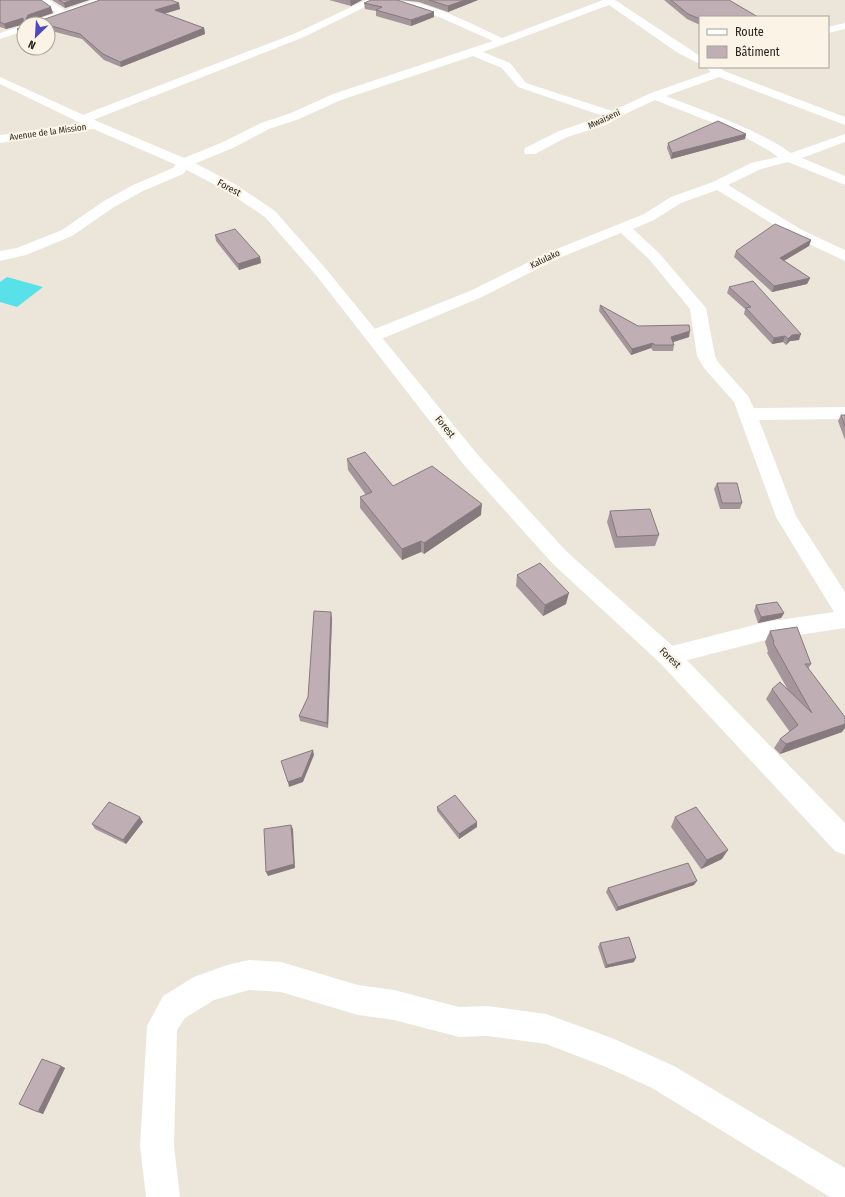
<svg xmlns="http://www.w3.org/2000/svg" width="845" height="1197" viewBox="0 0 845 1197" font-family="'Fira Sans Condensed',sans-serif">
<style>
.water{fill:#59e1e9}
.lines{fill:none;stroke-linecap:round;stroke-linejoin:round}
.street{fill:#fff;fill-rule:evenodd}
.secondary{fill:#fff;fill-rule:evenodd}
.wall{fill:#a4969b}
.shaded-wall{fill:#867a7e}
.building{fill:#bfafb4;stroke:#867a7e}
.labels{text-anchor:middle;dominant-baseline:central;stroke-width:4;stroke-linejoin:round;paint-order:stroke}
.far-street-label{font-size:9px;fill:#292621;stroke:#faf3e6}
.street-label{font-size:10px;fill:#292621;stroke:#faf3e6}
</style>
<rect width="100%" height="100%" fill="#ece5d9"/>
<path class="water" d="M7 277 43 287 17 307 0 302V282Z"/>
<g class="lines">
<path class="street" d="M37 0H49L65 10 93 0H108L106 2 44 24H29L30 22 56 13Z
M366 0H379L304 37 88 122H80L78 119 80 116 296 33Z
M390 0C429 0 467 22 502 38L603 0H615L700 56V64L678 53 609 5 483 52 510 63 526 83 612 111 651 93 711 72 706 67H719L724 71 845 117V125L719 77 666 96C708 113 753 127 791 153L845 134V142L802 158 845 176V185L788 162 761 169 728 185 802 230 845 250V261L792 236 717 190 681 203 654 220 633 229 659 253 706 308 715 356 718 362 748 396 754 408 845 407V419L759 420 796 516 845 592V628L766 640 668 665 660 663 656 656 660 649 668 647 766 622 834 612 776 517 734 402 704 368 697 356 690 309 649 259 621 233 559 258 482 297 379 340 373 341 367 340 365 336 367 332 470 291 549 252 644 214 671 197 713 182 751 163 778 157C742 131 696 117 655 100L623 115 606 125 567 137 535 154H525L524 151 525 148 559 131 603 116 518 87 502 68 473 56 341 100 299 119 269 129 233 148 189 166 183 174 143 191 114 207 72 236 26 255 0 261V251L17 248 62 230 104 201 133 185 173 168 179 160 223 142 261 123 291 113 333 94 493 41 439 17 392 2Z
M845 23V29L828 33V27Z
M24 25V31L0 39V33Z
M95 121 101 125 99 128 0 143V135Z
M249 960 281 962 358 985 394 990 459 1007 487 1006 546 1014 612 1038 674 1066 845 1168V1197H830L652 1088 606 1067 546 1044 487 1036 459 1037 394 1020 358 1015 281 992 249 990 214 1000 185 1018 177 1030 174 1146 180 1197H146L140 1146 147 1026 163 996 194 977 227 965Z"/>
<path class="secondary" d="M0 77 99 122 189 160 235 184 275 211 326 269 478 455 567 552 676 649 845 823V855L835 851 660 663 553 564 464 465 316 275 265 217 225 190 179 166 91 128 0 84Z"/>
</g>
<path class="wall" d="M0 0 53 13 33 19 42 20 171 0 180 9 164 14 204 28 205 34 121 67 104 60 82 39 48 30V24H24V36L19 34 17 29 24 26 23 24 6 29 0 27Z
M52 0H89L65 8Z
M329 0H362L351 6Z
M399 0H478L448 12 419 2Z
M664 0H729L700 17V25L687 19Z
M364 3 434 12V17L411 26 376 16V11L365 9Z
M746 134 745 139 671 159 667 148 668 143Z
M215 235 260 257 261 263 239 270 216 241Z
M811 240 809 246 784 261 810 278 807 284 772 292 734 257 736 251Z
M729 287 799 340 790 341 786 345 783 342 772 344 744 314 745 309 727 293Z
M600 305 638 326 689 337 673 342 674 345 673 351H653L651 348 631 355 599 311Z
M841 415H845V440L838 421Z
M347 459 393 486 481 515 424 554 421 552 402 560 360 508V497L366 495 348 470Z
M717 483 742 503 740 509H720L714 489Z
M610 511 659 535 655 546 615 548 607 522Z
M517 575 566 604 543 616 516 586Z
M756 605 784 613 781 618 758 623 754 611Z
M332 618 328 728 300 721 299 716 308 697Z
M770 631 811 664 808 669 842 732 780 754 774 748 780 739 790 732 766 699 772 689 787 688 767 653 768 651 765 642Z
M437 807 477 827 459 839 437 811Z
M675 817 722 859 701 869 671 827Z
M143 822 126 844 95 829 92 824Z
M694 885 616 911 606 892 608 888Z
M600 943 634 962 605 968 598 947Z
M61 1066 65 1068 43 1114 19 1104Z"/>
<path class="shaded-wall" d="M72 0H89L65 8 64 3Z
M350 0H362L351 6Z
M465 0H478L448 12V6Z
M179 3 180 9 156 16 155 10Z
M51 7 53 13 30 21 26 19 28 15Z
M434 12V17L411 26V20Z
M23 18 25 24 6 29 4 24Z
M204 28 205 34 121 67 120 62Z
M746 134 745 139 671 159 672 153Z
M811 240 809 246 778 264 780 258Z
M260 257 261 263 239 270 238 264Z
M810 278 807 284 772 292 774 286Z
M690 331 689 337 670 343 671 337Z
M801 334 799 340 790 341 786 345 788 339 792 335Z
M785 336 783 342 772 344 774 338Z
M653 343 651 348 631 355 632 349Z
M482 504 481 515 424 554V543Z
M421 541V552L402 560V549Z
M569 593 566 604 543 616 545 605Z
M331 612 332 618 328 728 327 723Z
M784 613 781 618 758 623 761 617Z
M845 724V728L842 732 780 754 786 744Z
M313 750 314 755 303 782 289 787 288 782Z
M140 817 143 822 126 844 123 840Z
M477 822V827L459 839V834Z
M291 825 293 829 295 868 268 876 266 872Z
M728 850 722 859 701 869 707 860Z
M697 881 694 885 616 911 618 907Z
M636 958 634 962 605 968 607 965Z
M61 1066 65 1068 43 1114 38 1112Z"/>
<path class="building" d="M0 0H41L51 7 28 15 26 19 42 20 100 0H171L179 3 155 10 204 28 120 62 103 54 80 34 48 25V24H24V30L23 31 17 29 24 26 23 18 4 24 0 22Z
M59 0H72L64 3Z
M371 0H397L434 12 411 20 376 10 382 7 364 3Z
M429 0H465L448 6Z
M671 0H729L758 17H700V19L688 14Z
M718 121 746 134 672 153 668 143Z
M775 224 811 240 780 258 810 278 774 286 736 251Z
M235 229 260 257 238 264 215 235Z
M753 281 801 334 792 335 788 339 785 336 774 338 746 308 751 307 729 287Z
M600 305 638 326 689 325 690 331 671 337 674 345H654L653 343 632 349Z
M841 415H845V426Z
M365 452 393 486 432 466 482 504 424 543 421 541 402 549 360 497 372 492 347 459Z
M717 483H737L742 503H722Z
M650 509 659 535 617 537 610 511Z
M540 563 569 593 545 605 517 575Z
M777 602 784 613 761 617 756 605Z
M314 611 331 612 327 723 299 716 308 697Z
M797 627 811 664H805L845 717V724L786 744 780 739 798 725 772 689 780 682 812 713 773 643 774 642 770 631Z
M313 750 302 777 288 782 281 761Z
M455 795 477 822 459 834 437 807Z
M109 802 140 817 123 840 92 824Z
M696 807 728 850 707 860 675 817Z
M291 825 294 864 266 872 264 829Z
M688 863 697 881 618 907 608 888Z
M629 937 636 958 607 965 600 943Z
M42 1059 61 1066 38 1112 19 1104Z"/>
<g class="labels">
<g class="far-street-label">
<text transform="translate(604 119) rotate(-25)">Mwaiseni</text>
<text transform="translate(48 132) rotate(-8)">Avenue de la Mission</text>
<text transform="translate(545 259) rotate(-25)">Kalulako</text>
</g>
<g class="street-label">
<text transform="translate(229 188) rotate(28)">Forest</text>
<text transform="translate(445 427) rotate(51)">Forest</text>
<text transform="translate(670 658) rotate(44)">Forest</text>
</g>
</g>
<rect x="699" y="16" width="130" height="52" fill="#faf3e6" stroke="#a6a197"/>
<rect x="707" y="29" width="20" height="6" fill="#ffffff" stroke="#a6a197"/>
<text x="735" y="36" font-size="12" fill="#292621">Route</text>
<rect x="707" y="46" width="20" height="12" fill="#bfafb4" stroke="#a6a197"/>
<text x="735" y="56" font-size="12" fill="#292621">Bâtiment</text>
<g transform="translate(36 36) rotate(205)"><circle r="19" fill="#faf3e6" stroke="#a6a197"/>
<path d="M0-3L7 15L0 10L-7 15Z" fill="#4e4ac1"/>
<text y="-6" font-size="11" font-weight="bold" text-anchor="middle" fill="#292621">N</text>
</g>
</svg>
